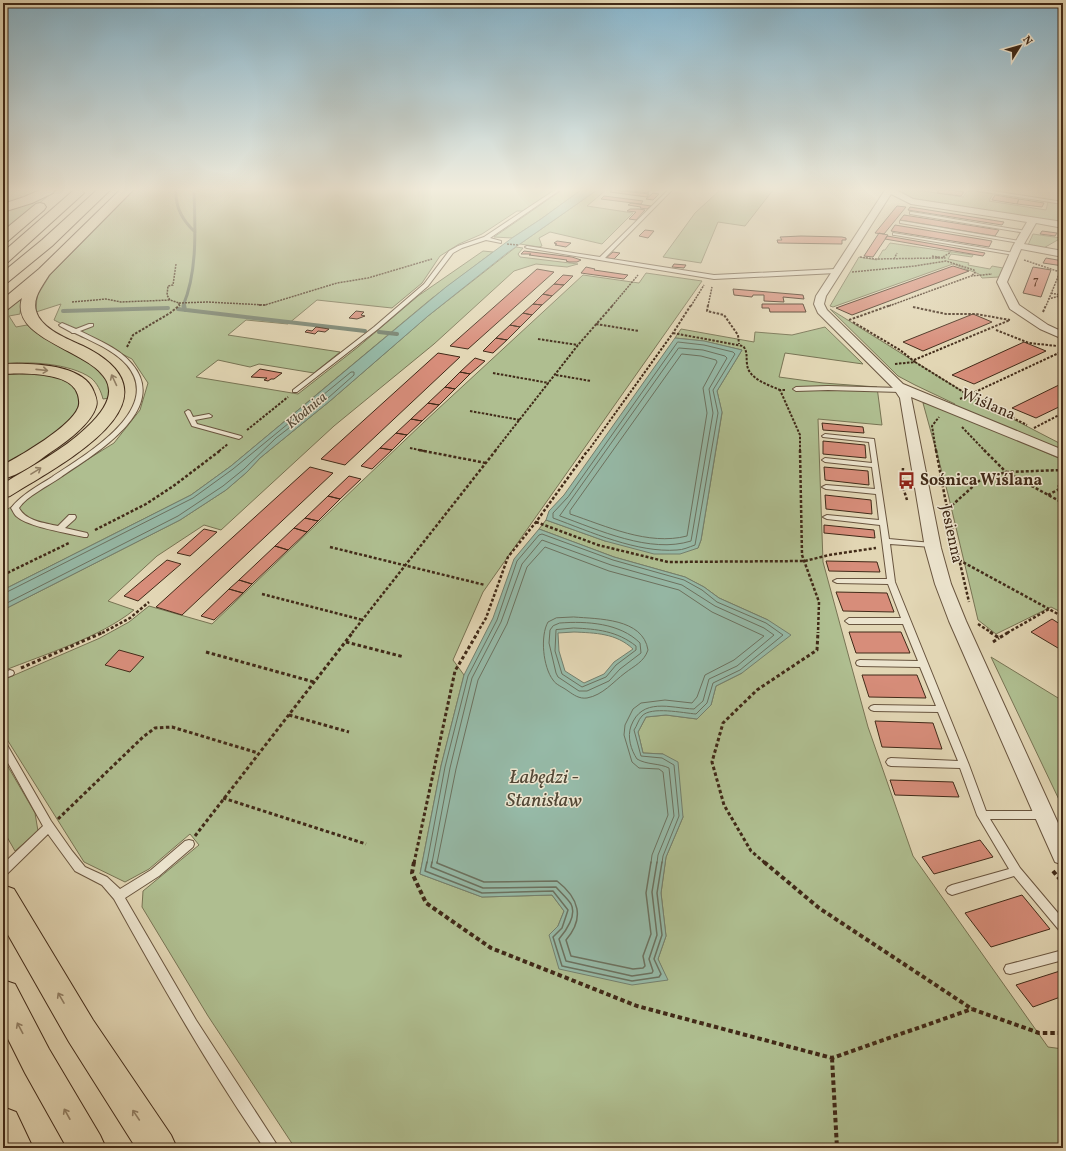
<svg xmlns="http://www.w3.org/2000/svg" width="1066" height="1151" viewBox="0 0 1066 1151" font-family="Vollkorn,serif">
<style>
.green{fill:#afbe90;stroke:#787454}
.water{fill:#96baa8;stroke:#74806e;fill-rule:evenodd}
.lines{fill:none;stroke-linecap:round;stroke-linejoin:round}
.shore-far1{stroke:#6c7260;stroke-width:1}
.shore{stroke:#6c7260;stroke-width:1.5}
.stream-far1{stroke:#74806e;stroke-width:3}
.stream{stroke:#74806e;stroke-width:4}
.building{fill:#d78d7a;stroke:#412a18}
.service-casing{stroke:#69553f;stroke-width:2}
.minor-casing{stroke:#69553f;stroke-width:2}
.primary-casing{stroke:#412a18;stroke-width:2}
.motorway-casing{stroke:#412a18;stroke-width:2}
.path-far4{stroke:#412a18;stroke-width:1.5;stroke-dasharray:2 1;stroke-linecap:butt}
.path-far3{stroke:#412a18;stroke-width:2;stroke-dasharray:2.5 1.5;stroke-linecap:butt}
.path-far2{stroke:#412a18;stroke-width:2.5;stroke-dasharray:3 2;stroke-linecap:butt}
.path-far1{stroke:#412a18;stroke-width:3;stroke-dasharray:3.5 2.5;stroke-linecap:butt}
.path{stroke:#412a18;stroke-width:4;stroke-dasharray:4.5 3;stroke-linecap:butt}
.service{fill:#ece4ce;fill-rule:evenodd}
.minor{fill:#ece4ce;fill-rule:evenodd}
.primary{fill:#e2d6b4;fill-rule:evenodd}
.motorway{fill:#e2d6b4;fill-rule:evenodd}
.oneway{stroke:#928066}
.labels{text-anchor:middle;dominant-baseline:central;stroke-width:3;stroke-linejoin:round;paint-order:stroke}
.far-number-label{font-size:12px;fill:#664330}
.far-water-label{font-size:14px;font-style:italic;fill:#524735;stroke:#ece4ce}
.street-label{font-size:16px;fill:#412a18;stroke:#ece4ce}
.poi-label{font-size:16px;font-weight:bold;fill:#412a18;stroke:#ece4ce;text-anchor:start}
.near-water-label{font-size:20px;font-style:italic;fill:#524735;stroke:#ece4ce}
</style>
<rect width="100%" height="100%" fill="#e2d6b4"/>
<filter id="stains"><feTurbulence type="fractalNoise" baseFrequency=".005" numOctaves="4"/><feColorMatrix values="0 0 0 0 .2 0 0 0 0 .09 0 0 0 0 .02 0 0 0 .5 -.17"/></filter>
<radialGradient id="worn" r=".72"><stop offset=".6" stop-color="#630" stop-opacity="0"/><stop offset="1" stop-color="#630" stop-opacity=".3"/></radialGradient>
<path class="green" d="M3 190H44L3 207Z
M134 190H555L523 211H517L482 234 459 244 440 256 422 283 392 308 317 300 288 324 246 320 228 335 340 352 314 373 259 364 250 367 218 360 196 377 298 394 358 347 418 296 483 251 493 252 431 299 231 466 191 495 3 590V512L114 443 140 410 148 383 132 359 54 320 61 304 36 312 37 296 50 275Z
M562 190H581L541 219 512 238 494 237Z
M597 190H606L587 206 633 213 602 244 550 232 539 238 542 246 539 247 520 244Z
M720 190H773L745 226 718 222 701 263 663 257 695 213Z
M901 190H916L963 197 968 190 993 194 989 201 1046 210 1048 202 1063 204V223L915 199 909 197Z
M42 197H47L3 232V212Z
M1033 234 1061 238 1042 249 1028 245Z
M890 243 973 255 972 257 951 254 948 259 969 263 968 265 990 269 992 266 1003 268 999 277 982 278 979 274 953 264 833 307 830 306 859 257 877 260 883 250H885Z
M516 247 523 248 518 254 520 257 578 264 567 267 536 264 514 271 434 344 334 426 221 530 204 525 157 556 108 601 134 610C99 638 45 654 3 671V610L180 520 226 490 247 472 260 458 330 401 428 316Z
M646 273 702 281 483 592 453 660 464 675 441 766 420 874 482 897 552 895 564 911 558 926 667 980 658 959 666 936 661 893 666 857 683 817 663 754 643 753 638 732 646 717 666 715 697 719 711 705 716 686 742 673 768 620 719 598 704 587 685 577 614 557 539 529 546 520 605 541 698 548 701 540 722 413 717 391 742 350 704 341 675 338 681 329 754 342 755 332 792 335 825 327 863 364 785 353 779 377 823 383 877 387 882 425 818 419 823 562 868 727 913 856 1048 1047 1063 1049V1148H295L208 1016 142 907 143 891 199 845 190 834 149 869 125 882 84 862 3 733V680L100 638 129 622 149 606 212 624 424 422 583 275 639 283Z
M17 299H21L20 314 9 316 16 327 27 325 43 338 74 352 92 364 110 385 109 398 103 399C101 391 97 383 91 378 70 363 27 361 3 364V311Z
M830 309 978 401 1063 445V452L954 405 955 404 915 385 898 376Z
M31 371 67 380 77 388 82 407 57 433 3 467V372Z
M923 403 938 405 1063 460V483L1057 486 1063 489V613L1051 607 996 634 978 620 948 494Z
M991 657 1063 701V808Z
M3 758 35 813 38 831 15 851 3 830Z"/>
<path class="water" d="M581 190H597L507 253 428 316 330 401 260 458 247 472 226 490 180 520 3 610V590L191 495 231 466 446 287 512 238 541 219Z
M675 338 704 341 742 350 717 391 722 412 701 540 698 548 680 554H654L605 541 546 520 549 511 564 495Z
M539 529 614 557 685 577 704 587 719 598 768 620 791 635 742 673 716 686 711 705 697 719 666 715 646 717 638 732 643 753 663 754 678 762 683 817 666 857 661 893 666 936 658 959 668 980 632 985 559 969 549 935 558 926 564 911 552 895 482 897 420 874 441 766 464 675 493 618 514 559ZM574 632C595 633 616 633 633 649L614 662 604 674 584 683 565 671 559 651 558 633Z"/>
<g class="lines">
<path class="shore-far1" d="M678 342 704 345 733 352 735 354 713 390 718 413 695 545C689 547 683 550 677 550 637 553 591 532 553 518V513L568 497Z
M679 348 703 350 725 356 727 358 709 389 713 413 691 541C650 554 599 530 560 516Z
M682 354 701 356 716 360 717 362 703 388 707 413 687 536C648 546 606 526 570 514V511Z
M3 594 193 498 233 469 351 372H354V375L328 398 276 438 244 469 223 486 178 516 3 605
M574 617C598 619 643 618 648 650 644 662 634 666 625 673 613 682 603 695 587 698 579 699 574 695 568 691 563 687 556 685 553 680 543 667 540 636 548 622L556 618Z
M560 623C587 621 620 623 640 643L641 653 620 669 609 681 587 691H579L558 677 556 673 549 643 550 630 553 626Z
M574 628C597 629 617 631 636 646V650L616 665 606 677 582 687 562 674 555 651 556 630Z
M427 863 445 767 468 676 497 620 517 561 539 535 542 534 613 560 684 580 702 590 717 602 766 623 783 635 740 670 713 683 707 703 696 714C683 713 651 706 642 716 638 720 637 726 634 730L641 756 662 758 674 765 679 816 663 856 662 863
M432 863 450 768 472 678 501 622 522 564 542 540 611 565 682 585 715 606 764 628 774 635 737 666 709 679 703 701 694 709C670 708 642 697 631 726 627 737 631 750 637 759 647 765 659 763 669 768L674 816 658 855 657 863
M437 863 456 769 478 680 507 624 527 567 545 547 609 571 679 590 712 612 764 636 734 660 705 675 697 697 692 703 665 700 641 703 633 709 625 725 624 735 632 762 639 768 659 769 663 772 668 815 652 855 651 863"/>
<path class="shore" d="M427 862 425 871 482 893 553 891 568 910 562 928 553 937 562 966 632 981 659 977 661 974 654 959 662 935 657 893 662 862
M432 862 431 867 483 888 556 887C561 893 567 898 571 904 577 915 566 931 559 939L566 961 632 976 652 973 653 971 649 959 657 935 652 892 657 862
M437 862V863L484 882 557 881C579 898 585 918 566 940L571 956 633 969 643 968 645 966 643 956 651 934 646 893 651 862"/>
<path class="stream-far1" d="M176 190C175 206 183 221 195 232
M183 306C198 271 195 227 194 190"/>
<path class="stream" d="M184 305 185 310
M178 309 365 331
M63 311 168 308
M379 332 397 334"/>
</g>
<path class="building" d="M612 190H614L649 194 647 197 610 192Z
M623 190H637L649 191 648 193Z
M939 190H951L964 192 961 196 937 193Z
M653 193 659 194 653 200 646 199Z
M995 195 1019 199 1017 204 992 200Z
M604 196 643 201 641 204 601 199Z
M1019 199 1044 203 1042 207 1017 204Z
M631 203 651 206 647 209 640 208 641 207 628 205Z
M897 206 906 207 884 234 875 233Z
M910 207 1004 222 1002 225 908 210Z
M630 209H639L645 210 636 220 629 219 636 212 627 211Z
M904 215 999 230 995 236 900 220Z
M895 225 992 241 989 247 891 231Z
M645 230 654 231 648 238 639 236Z
M1042 231 1057 233 1055 236 1040 234Z
M879 233 888 235 873 257 864 256Z
M801 236 842 237 846 238V240H842V244L778 243 777 240H782L780 237Z
M887 236 985 253 983 256 885 239Z
M557 241 571 243 566 247 555 245 557 244 554 243Z
M524 251 572 257 581 260 577 262H569L566 261 567 260 529 255 531 254H521Z
M613 252 620 253 614 259 606 258Z
M1046 258 1063 261V266L1043 263Z
M674 264 686 265 684 268 672 267Z
M953 266 969 271 852 315 836 308Z
M586 267 595 269 594 270 628 275 624 279 581 273Z
M1033 267 1051 270 1041 297 1023 293Z
M537 269 554 272 468 349 450 346Z
M563 275 573 276 564 285 554 284Z
M554 284 564 285 552 296 543 294Z
M733 289 803 295 804 299 783 297 784 302 764 301V295H753L752 297 734 295Z
M543 294 552 296 542 305 533 304Z
M533 304 542 305 532 315 523 313Z
M762 304H803L806 312H770L769 308H762Z
M356 311 364 312 361 315 365 316 357 319 349 318Z
M523 313 532 315 520 327 510 325Z
M973 314 992 322 923 351 903 342Z
M510 325 520 327 507 340 496 338Z
M316 327 329 329 325 332 318 331 315 334 305 332 307 330 312 331Z
M496 338 507 340 493 353 483 351Z
M1024 342 1046 351 974 384 952 375Z
M438 353 460 357 345 465 321 459Z
M475 358 485 361 470 374 460 372Z
M260 369 282 373 274 379H271L268 381 264 380 267 378 251 377Z
M460 372 470 374 455 389 445 387Z
M1063 383V405L1036 418 1012 408Z
M445 387 455 389 439 405 428 403Z
M428 403 439 405 422 421 411 419Z
M411 419 422 421 407 435 396 433Z
M822 423 863 427 864 433 823 430Z
M396 433 407 435 392 450 380 448Z
M823 441 865 445 866 458 823 454Z
M380 448 392 450 372 469 361 466Z
M310 467 333 473 182 615 156 607Z
M824 467 868 471 869 485 825 480Z
M349 476 361 479 340 499 328 496Z
M825 495 871 500 872 514 826 509Z
M328 496 340 499 318 521 305 518Z
M305 518 318 521 307 532 294 528Z
M824 525 874 530 875 538 824 533Z
M294 528 307 532 288 550 275 546Z
M204 529 217 532 190 556 177 553Z
M275 546 288 550 252 584 239 580Z
M167 560 181 564 138 601 124 596Z
M826 561 877 562 880 572 829 571Z
M239 580 252 584 243 593 229 589Z
M229 589 243 593 214 620 201 616Z
M836 592 887 593 894 612 843 611Z
M1052 619 1063 626V651L1031 632Z
M849 632H901L910 653H856Z
M119 650 144 657 130 672 105 665Z
M862 675H917L926 698 869 697Z
M875 721 933 723 942 749 882 747Z
M890 780 953 782 959 797 895 795Z
M980 840 993 857 934 874 922 857Z
M1022 895 1050 929 991 947 965 913Z
M1063 970V996L1033 1007 1016 985Z"/>
<g class="lines">
<defs>
<path id="service" d="M555 190H560L490 238 501 241V243L486 240 462 248 453 253 428 286 378 329 297 392H293V390L374 327 424 284 449 251 458 246 484 237Z
M668 190H672L605 258 714 275 836 269 839 271 836 273 714 279 527 248 525 247 527 246 600 257Z
M977 190H987L1063 202V204L979 191Z
M912 212 1026 231 1028 232 1026 233 910 214V212Z
M902 221 1020 241 1022 242 1020 243 900 223V221Z
M893 233 1014 253 1016 254 1014 255 895 235H893Z
M62 323 76 329 89 324H93V326L80 331C98 340 119 348 132 364 171 410 93 455 61 477 48 486 27 496 19 508 26 521 44 523 58 526L69 515H75L76 517 75 519 65 528 87 533 88 535 87 537H84C67 533 28 527 16 516 14 514 13 511 11 508 21 495 38 486 52 477 83 456 165 410 127 365 114 350 93 342 75 333H72L71 332 60 326 59 325Z
M828 386 901 388 904 390 901 392 828 390 796 391 793 389 796 387Z
M188 410 190 411 193 417 209 414 212 416 211 417 195 420 197 424 241 436 242 437 239 439 192 426 185 412Z
M825 434 874 439 889 539 932 543 936 545 932 547 890 544 895 582 969 765 986 811H1043L1047 812 1048 815 1047 818 1043 819H990L1020 868 1063 919V932L1059 930 1014 876 952 895 948 893 946 890 948 887 952 885 1009 869 977 815 960 768 891 766 888 765 886 762 888 759 891 758 958 761 938 712 874 711 871 710 869 708 871 706 874 705 936 706 920 667 860 666 857 665 856 663 857 661 860 660 918 661 903 624H849L845 621 849 618H901L888 584 837 583 833 581 837 579H887L880 525 827 519 823 517 827 515 879 520 876 494 826 489 822 487 826 485 875 489 872 467 825 462 822 460 825 458 872 463 869 442 823 437 822 436Z
M10 670 13 671 14 673 13 675 3 679V673Z
M3 742 6 743 51 821 72 851 85 867 107 877 120 889 151 870 185 841 189 840 193 841 194 844 193 847 159 876 125 898 196 1020 279 1148H264C209 1068 161 984 114 899L102 885 75 871 48 834 7 874 3 875V864L43 826 3 754Z
M1063 950V960L1010 974 1006 973 1004 969 1006 965 1010 964Z"/>
<path id="minor" d="M885 190H896L913 199 1063 222V228L1036 223 1024 244 1063 251V257L1021 249 1007 282 1019 305 1048 325 1063 332V339L1040 329 1010 309 997 282 1013 246 1027 222 911 204 891 194 826 296 824 304 827 310 903 384 1063 450V459L911 397 941 548 951 584 966 621 1063 834V865L1055 862 1042 833 949 621 935 584 925 548 900 398 894 389 818 313 814 304 816 296Z"/>
<path id="primary" d="M3 885 14 889 93 1020 171 1135 177 1148H136L69 1042 3 926Z
M3 980 15 984 49 1049 100 1135 106 1148H67L25 1073 3 1029Z
M3 1107 16 1112 33 1148H3Z"/>
<path id="motorway" d="M40 190H55L53 193 32 203 3 212V204L24 197Z
M74 190H82L84 193 8 262 3 263V252Z
M97 190H110L52 246 8 282 3 283V272L42 240Z
M120 190H133L49 275C43 285 32 298 36 311 41 329 68 339 83 346 191 399 59 465 10 496L3 498V484C31 466 62 451 86 428 168 353 4 356 22 298L8 309 3 310V299L39 269Z
M40 203 44 204 46 207 44 210 8 241 3 242V231L36 204Z
M3 364C28 363 84 363 94 392 96 397 98 402 96 407 91 424 65 443 51 452 37 462 20 475 3 479V465C22 455 70 427 78 408 80 404 79 399 78 395 72 372 23 373 3 374Z"/>
</defs>
<use href="#service" class="service-casing"/>
<use href="#minor" class="minor-casing"/>
<use href="#primary" class="primary-casing"/>
<use href="#motorway" class="motorway-casing"/>
<path class="path-far4" d="M507 244 518 245
M932 256 937 257
M860 257 875 259 938 258
M938 257 945 258H937Z
M943 257 951 252
M894 259 897 253
M1024 260 1060 272 1046 306
M176 264 173 285 168 286 167 295 170 300 179 303V306
M852 272 915 266 946 261 974 270 975 273 972 275
M1058 275H1063
M1051 293 1060 295
M1048 299 1063 295
M72 302 106 299 121 302 170 300
M179 303 207 302 265 305 337 283 368 278 432 259
M612 306 638 275
M691 306 704 285
M708 306 712 287
M889 306 971 276 992 274"/>
<path class="path-far3" d="M259 305H266
M708 305 707 311 724 315 738 335 739 344
M913 307 946 314H976L1010 320
M1043 312 1046 305
M849 320 891 305
M853 322 900 350 915 362
M596 324 639 331
M996 330 1029 343 1057 346
M673 333 743 346C748 352 746 357 747 364 748 379 769 385 780 390
M538 339 578 345
M127 347 133 335 170 313 180 305
M914 360 1010 320
M895 364 915 362 973 398 1027 425
M493 373 549 383
M556 375 591 381
M785 390H780L800 435V451
M960 399 1063 351
M470 411 520 420
M962 427 985 451
M1034 428 1063 413
M247 430 288 397
M410 448 424 451
M219 451 228 444
M495 451 578 345 613 305
M588 451 673 333 691 305
M936 451 932 426 939 417"/>
<path class="path-far2" d="M419 450 486 463
M800 450 802 555 819 602 818 633
M936 450 945 498 969 602
M984 450 1006 472 1063 503
M903 468 902 484 907 500
M1048 495 1063 487
M948 509 979 481 1006 472 1063 470
M536 522 598 545 668 562 805 561 829 555 876 548
M95 530 146 504 172 487 221 450
M330 547 485 585
M959 560 1049 609
M3 575 69 543
M262 594 363 620
M978 624 992 633
M102 633 130 618 149 602
M352 633 496 450
M477 633 486 618 508 557 536 522 588 450
M1007 633 1049 609 1063 617"/>
<path class="path-far1" d="M990 632 999 638 1009 632
M346 642 404 657
M993 642 999 638
M206 652 314 682
M21 668 104 632
M289 715 349 732
M223 798 366 844
M58 819 143 737 155 728 172 727 258 753
M195 836 353 632
M414 863 455 671 478 632
M765 863 751 851 724 805 712 762 723 723 757 690 817 650 818 632"/>
<path class="path" d="M414 862 412 873 426 903 491 948 637 1006 832 1058 972 1009
M764 862 819 908 972 1009 1039 1033H1063
M1053 871 1063 883
M832 1058 837 1148"/>
<use href="#service" class="service"/>
<use href="#minor" class="minor"/>
<use href="#primary" class="primary"/>
<use href="#motorway" class="motorway"/>
</g>
<defs><path id="oneway-shaft" d="M-6 0H5M1.5-3L5.5 0L1.5 3" fill="none" stroke-width="1.6" stroke-linecap="round" stroke-linejoin="round"/></defs>
<g class="oneway">
<use href="#oneway-shaft" transform="translate(42 370) rotate(6)"/>
<use href="#oneway-shaft" transform="translate(114 380) rotate(-115)"/>
<use href="#oneway-shaft" transform="translate(36 471) rotate(-32)"/>
<use href="#oneway-shaft" transform="translate(61 998) rotate(-120)"/>
<use href="#oneway-shaft" transform="translate(20 1028) rotate(-118)"/>
<use href="#oneway-shaft" transform="translate(67 1114) rotate(-119)"/>
<use href="#oneway-shaft" transform="translate(136 1115) rotate(-124)"/>
</g>
<linearGradient id="sky" x2="0" y2="1"><stop stop-color="#87b6ce"/><stop offset="0.54" stop-color="#f2eddd"/><stop offset="1" stop-color="#f2eddd" stop-opacity="0"/></linearGradient>
<rect width="1066" height="351" fill="url(#sky)"/>
<defs>
<symbol id="bus-bare" viewBox="-9 -9 18 18"><path d="M-5-6H5V4H4V6H2V4H-2V6H-4V4H-5ZM-3.5-4V0h7V-4ZM-3.5 1.2v1.5H-2V1.2ZM2 1.2v1.5H3.5V1.2Z" fill="#8f2418" stroke="#ece4ce" stroke-width="2.5" paint-order="stroke"/></symbol>
</defs>
<g fill-rule="evenodd">
<use href="#bus-bare" x="894" y="468" width="25" height="25"/>
</g>
<g class="labels">
<g class="far-number-label">
<text x="1036" y="281">7</text>
</g>
<g class="far-water-label">
<text transform="translate(307 411) rotate(-40)">Kłodnica</text>
</g>
<g class="street-label">
<text transform="translate(988 405) rotate(23)">Wiślana</text>
<text transform="translate(951 534) rotate(78)">Jesienna</text>
</g>
<g class="poi-label">
<text x="920" y="481">Sośnica Wiślana</text>
</g>
<g class="near-water-label">
<text x="544" y="778">Łabędzi -<tspan x="544" dy="23">Stanisław</tspan></text>
</g>
</g>
<rect width="1066" height="1151" fill="none" stroke="#e2d6b4" stroke-width="16"/>
<rect x="4" y="4" width="1058" height="1143" fill="none" stroke="#412a18" stroke-width="2"/>
<rect x="8" y="8" width="1050" height="1135" fill="none" stroke="#412a18"/>
<g transform="translate(1020 46) rotate(53)" stroke="#ece4ce" stroke-width="3" paint-order="stroke">
<path d="M0-3L7 15L0 10L-7 15Z" fill="#412a18"/>
<text y="-6" font-size="11" font-weight="bold" text-anchor="middle" fill="#412a18">N</text>
</g>
<rect width="100%" height="100%" filter="url(#stains)"/>
<rect width="100%" height="100%" fill="url(#worn)"/>
</svg>
